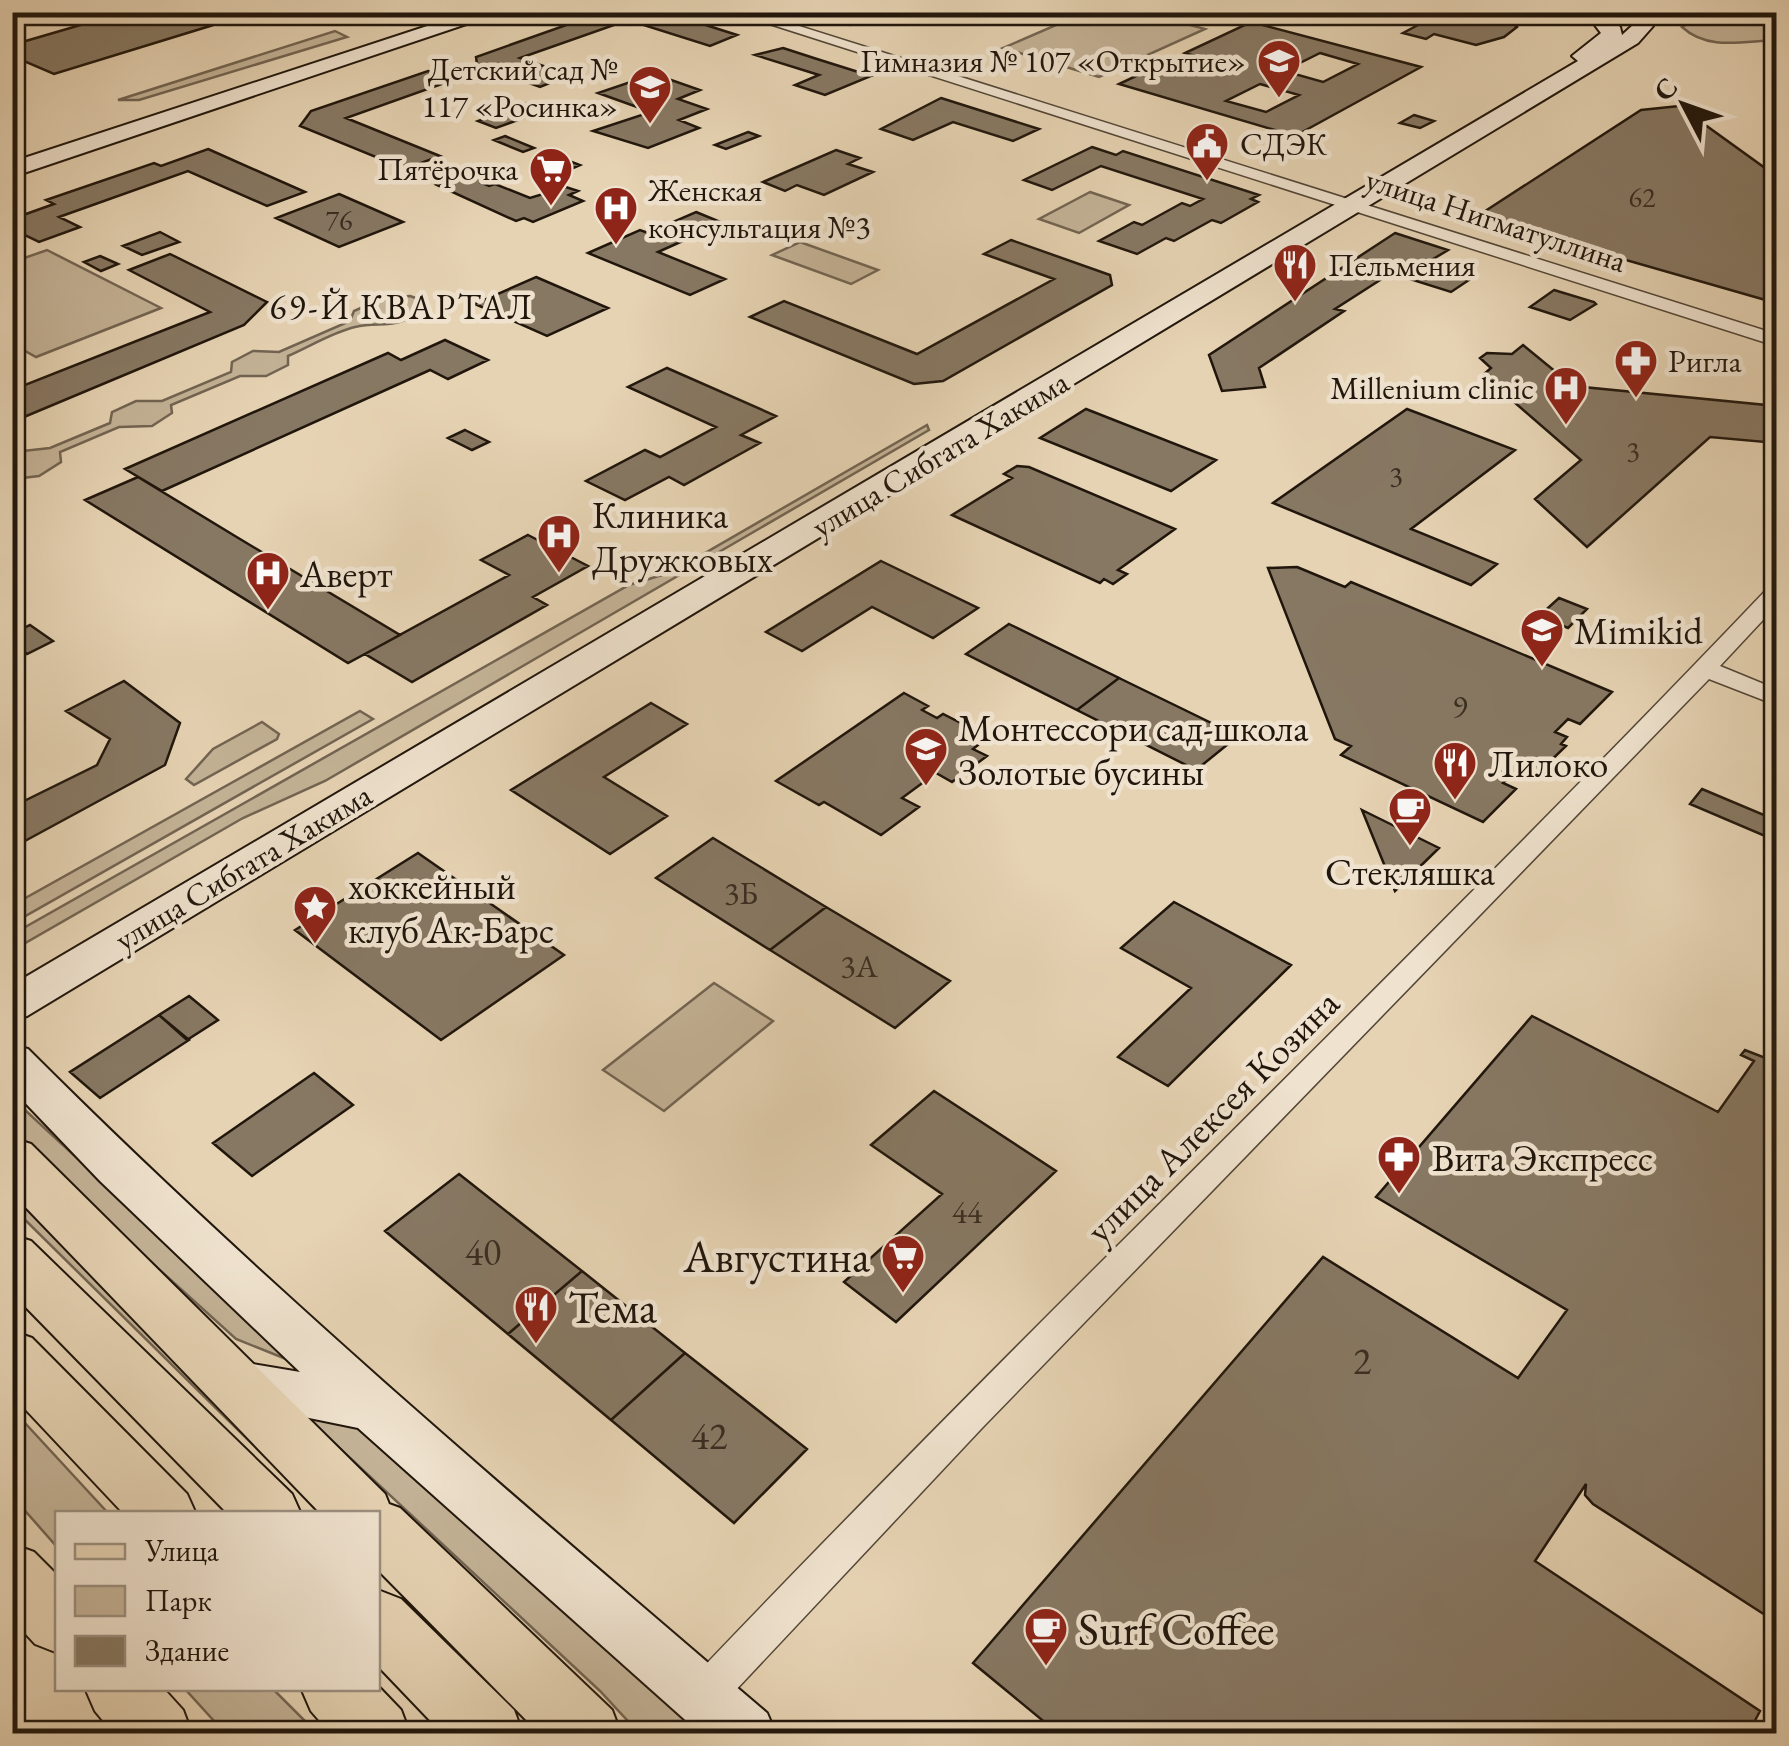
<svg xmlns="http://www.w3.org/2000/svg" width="1789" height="1746" viewBox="0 0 1789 1746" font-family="'EB Garamond',serif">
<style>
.green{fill:#c4b397;stroke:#726452;stroke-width:2.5}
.building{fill:#877863;stroke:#20160c;stroke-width:2.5;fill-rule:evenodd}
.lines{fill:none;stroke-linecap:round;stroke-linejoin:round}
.street-casing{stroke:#524536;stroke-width:3}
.secondary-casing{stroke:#20160c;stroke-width:4}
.primary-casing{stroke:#20160c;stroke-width:4}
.street{fill:#efe2ce;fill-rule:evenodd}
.secondary{fill:#efe2ce;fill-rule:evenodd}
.primary{fill:#e6d3b3;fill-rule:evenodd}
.labels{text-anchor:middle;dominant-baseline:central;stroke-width:9;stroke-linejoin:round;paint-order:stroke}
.far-number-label{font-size:28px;fill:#3a2e22}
.far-poi-label{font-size:32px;fill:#20160c;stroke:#efe2ce;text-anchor:end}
.far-street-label{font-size:32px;fill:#20160c;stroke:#efe2ce}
.number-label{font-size:32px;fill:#3a2e22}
.far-quarter-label{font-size:35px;letter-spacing:2.5px;fill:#20160c;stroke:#efe2ce}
.poi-label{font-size:38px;fill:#20160c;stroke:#efe2ce;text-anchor:start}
.street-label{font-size:38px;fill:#20160c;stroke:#efe2ce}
.near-number-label{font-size:38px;fill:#3a2e22}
.near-poi-label{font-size:45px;fill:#20160c;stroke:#efe2ce;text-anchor:start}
</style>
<rect width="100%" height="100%" fill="#e6d3b3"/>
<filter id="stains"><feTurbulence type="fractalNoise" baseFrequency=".002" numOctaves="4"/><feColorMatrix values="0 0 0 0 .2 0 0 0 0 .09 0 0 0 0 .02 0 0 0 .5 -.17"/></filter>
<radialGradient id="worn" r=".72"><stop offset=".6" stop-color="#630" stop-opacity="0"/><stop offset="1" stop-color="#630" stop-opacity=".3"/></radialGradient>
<path class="green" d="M1086 12 1146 13 1205 29 1099 77 1003 48Z
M1750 18 1758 24H1776V40C1743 41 1708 51 1682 27L1687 24Z
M335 31 347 37 139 100H118Z
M1090 192 1129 205 1079 233 1039 219Z
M800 242 878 270 851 284 772 255Z
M47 250 161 308 36 357 13 344V262Z
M410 296 421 300 423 309C396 331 382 321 355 327 333 332 309 347 288 356V365L266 376H240L171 405 172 413 152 426 119 427 60 452 61 462 39 476 13 479V452L50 448 110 423 112 412 136 401H162L231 372 232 362 253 351 279 352 350 321 354 311 383 298Z
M927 425 929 430 325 781 243 818 13 950V934L629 585 672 572Z
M360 711 373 719 13 923V905Z
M262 722 279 734 277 739 194 785 186 779 213 749Z
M714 983 773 1021 664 1111 603 1070Z
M12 1098 301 1365 236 1339 13 1137Z
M12 1188 322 1513 13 1208Z
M13 1410 108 1513 58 1514 57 1547 13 1497Z
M305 1416 366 1429 700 1733H639L600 1691Z
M185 1689H273L317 1733H225Z"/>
<path class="building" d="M125 12H174L210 26 54 74 12 56V45Z
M603 12H665L737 35 710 46 628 20 520 58 570 75 540 87 477 64 476 57Z
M813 12H918L923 14 896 20 877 15 850 25Z
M1427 12H1505L1510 16H1504L1517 27 1504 37 1476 45 1434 34 1426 39 1403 33 1431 18Z
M1251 22 1421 67 1295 136 1119 84 1174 58 1205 67 1216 62 1185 53ZM1320 53 1358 64 1323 82 1284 71ZM1260 84 1299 95 1266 112 1226 101Z
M783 48 817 59 871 76 825 95 795 85 819 75 755 55Z
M428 71 453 80 346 118 440 156 405 169 300 126 311 111Z
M654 74 700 90 678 99 707 109 679 120 699 128 648 148 593 131 651 112 598 93Z
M941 98 1039 129 1013 141 953 122 913 140 881 129Z
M527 103 545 110 496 128 478 121Z
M1679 106 1776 176V303L1476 217 1641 110Z
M1414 115 1434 121 1420 128 1400 123Z
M748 132 759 136 726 149 715 145Z
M505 136 534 148 523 152 494 140Z
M1092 147 1116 155 1123 151 1259 195 1251 199 1258 202 1221 223 1212 220 1174 241 1166 238 1137 254 1099 241 1134 222 1142 225 1182 203 1190 206 1203 199 1101 166 1052 190 1024 180Z
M208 149 305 192 267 206 188 171 59 217 80 227 39 242 12 229V219L54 204 46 200 154 163 161 166Z
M836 150 860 158 848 164 873 172 824 195 797 185 785 191 763 182Z
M548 153 580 165 569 170 537 157Z
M455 173H468L487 181 482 183 489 186 495 184 530 198 566 187 578 191 569 195 583 201 533 222 524 218 516 221 437 185 447 182 440 179Z
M339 194 403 222 339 247 276 218Z
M696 212 723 223 658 252 725 279 690 295 588 253 640 230 648 233Z
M160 232 179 242 142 255 123 246Z
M1395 233 1448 250 1430 261 1475 276 1451 292 1391 273 1335 309 1344 311 1259 368 1265 387 1222 391 1209 355Z
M1011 240 1110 275 1112 285 943 381 914 384 750 317 784 301 917 354 1054 279 984 254Z
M170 254 267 302 244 325 12 422V390L210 312 129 270Z
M100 256 118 264 101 271 84 262Z
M536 277 608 308 547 336 475 304Z
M1554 290 1594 302 1596 304 1570 320 1530 307Z
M445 340 488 360 448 379 430 370 162 491 125 469 388 353 401 360Z
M1523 345 1573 386 1776 406V443L1710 437 1587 547 1535 499 1581 460 1483 375 1491 368 1480 358 1487 353 1512 354Z
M667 368 776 416 741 435 760 443 684 485 669 477 625 500 586 481 645 450 660 457 716 427 628 387Z
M1086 409 1216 460 1171 491 1040 438Z
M1407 409 1515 450 1411 529 1497 564 1471 585 1273 503Z
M465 430 489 442 472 450 448 438Z
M1017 466 1029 467 1175 529 1118 570 1127 574 1113 584 1104 579 1100 583 952 515 1012 478 1004 474Z
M138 477 235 536 400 635 348 663 85 500Z
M528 535 588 566 533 597 547 605 412 682 365 654 509 575 481 560Z
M881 561 978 608 933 638 872 607 802 651 766 632Z
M1297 567 1345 587 1351 582 1612 692 1580 724 1568 719 1555 732 1567 737 1561 744 1566 746 1538 773 1521 766 1503 783 1516 789 1483 822 1341 755 1351 746 1335 739 1268 568Z
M1559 598 1587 609 1568 628 1539 616Z
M1009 624 1119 678 1077 710 966 654Z
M30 625 53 641 27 654 12 643V634Z
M1119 678 1238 736 1196 770 1077 710Z
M124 681 180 723 165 765 12 848V807L97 765 110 739 66 711Z
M904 693 928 706 922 710 937 718 943 714 988 737 973 749 987 756 952 782 936 773 902 798 919 807 881 835 824 802 819 805 776 781Z
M651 703 687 724 604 777 667 816 610 854 511 790Z
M1702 789 1776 820V821L1765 836 1690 804Z
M1362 810 1439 848 1395 891Z
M713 838 826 907 770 950 656 878Z
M418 853 564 955 441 1040 295 930Z
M1174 902 1291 965 1168 1086 1118 1057 1191 988 1121 948Z
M826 907 950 981 895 1028 770 950Z
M189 996 218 1020 187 1040 159 1015Z
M159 1015 189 1040 100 1098 70 1072Z
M1532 1016 1718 1112 1754 1061 1741 1055 1745 1050 1776 1062V1622L1593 1504 1585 1495 1586 1484 1535 1561 1760 1711 1748 1734H1059L973 1663 1323 1257 1518 1378 1567 1310 1376 1197Z
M314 1073 353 1105 252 1176 213 1143Z
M934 1091 1056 1171 896 1322 844 1282 942 1194 871 1145Z
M459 1174 582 1271 508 1334 385 1231Z
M582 1271 685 1353 611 1420 508 1334Z
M685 1353 807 1449 734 1523 611 1420Z"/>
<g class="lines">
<defs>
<path id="street" d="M732 12H755L1776 334V346Z
M1776 586V606L1720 666 1776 689V705L1709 679 982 1428 718 1709 704 1715 690 1709 684 1695 690 1681C1043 1310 1415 959 1768 588Z"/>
<path id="secondary" d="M470 12H502L12 177V162Z
M1585 12H1607L1620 27 1622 35 1633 25 1634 12H1654L1653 26 1638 43 27 1016 12 1020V985L1578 61 1572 56 1601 33Z
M12 1045 28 1049C263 1284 515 1498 767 1713L776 1734H701L358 1428 211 1398 203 1382 211 1366 229 1360 300 1372 100 1181 12 1089Z"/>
<path id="primary" d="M12 1138 31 1144 385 1494 389 1504 400 1508 612 1710 621 1734H540L378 1570V1514H321L12 1193Z
M12 1235 31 1241 292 1494 301 1514H228L12 1293Z
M12 1331 32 1338 187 1494 196 1514H124L12 1395Z
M12 1544 34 1552 58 1576V1653L35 1644 12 1619Z
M378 1590 401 1599 514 1710 523 1734H443L378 1666Z
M378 1686 401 1710 410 1734H331L311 1711 301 1688Z
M85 1688H163L183 1710 192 1734H114L95 1711Z"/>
</defs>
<use href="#street" class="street-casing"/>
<use href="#secondary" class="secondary-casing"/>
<use href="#primary" class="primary-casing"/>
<use href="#street" class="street"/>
<use href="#secondary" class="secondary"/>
<use href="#primary" class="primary"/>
</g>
<defs>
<symbol id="school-pin" viewBox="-11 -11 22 30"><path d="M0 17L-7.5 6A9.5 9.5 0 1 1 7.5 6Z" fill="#8f2418" stroke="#efe2ce"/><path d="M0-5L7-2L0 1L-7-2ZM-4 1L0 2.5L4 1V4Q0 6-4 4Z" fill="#fff"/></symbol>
<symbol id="civic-pin" viewBox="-11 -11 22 30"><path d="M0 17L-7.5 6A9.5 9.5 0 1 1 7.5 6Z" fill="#8f2418" stroke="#efe2ce"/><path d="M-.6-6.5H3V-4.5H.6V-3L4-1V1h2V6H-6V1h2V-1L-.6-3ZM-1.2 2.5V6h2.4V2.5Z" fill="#fff"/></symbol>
<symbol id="supermarket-pin" viewBox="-11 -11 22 30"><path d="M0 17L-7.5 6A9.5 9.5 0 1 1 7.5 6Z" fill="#8f2418" stroke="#efe2ce"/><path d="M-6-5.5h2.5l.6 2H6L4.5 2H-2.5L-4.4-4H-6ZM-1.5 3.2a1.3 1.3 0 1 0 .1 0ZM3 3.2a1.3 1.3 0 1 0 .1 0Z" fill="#fff"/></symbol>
<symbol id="hospital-pin" viewBox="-11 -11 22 30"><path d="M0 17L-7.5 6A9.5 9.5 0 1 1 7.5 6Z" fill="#8f2418" stroke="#efe2ce"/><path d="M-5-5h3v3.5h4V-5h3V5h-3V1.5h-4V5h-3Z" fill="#fff"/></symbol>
<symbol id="restaurant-pin" viewBox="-11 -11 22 30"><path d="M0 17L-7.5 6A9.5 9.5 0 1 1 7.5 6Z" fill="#8f2418" stroke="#efe2ce"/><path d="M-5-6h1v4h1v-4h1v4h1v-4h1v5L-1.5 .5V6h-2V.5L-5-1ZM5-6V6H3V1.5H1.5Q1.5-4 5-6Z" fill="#fff"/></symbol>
<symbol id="pharmacy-pin" viewBox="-11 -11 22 30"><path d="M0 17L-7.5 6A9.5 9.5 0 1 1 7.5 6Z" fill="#8f2418" stroke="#efe2ce"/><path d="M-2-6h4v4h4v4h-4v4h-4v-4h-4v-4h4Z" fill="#fff"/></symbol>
<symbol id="cafe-pin" viewBox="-11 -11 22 30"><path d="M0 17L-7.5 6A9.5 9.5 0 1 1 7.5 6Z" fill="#8f2418" stroke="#efe2ce"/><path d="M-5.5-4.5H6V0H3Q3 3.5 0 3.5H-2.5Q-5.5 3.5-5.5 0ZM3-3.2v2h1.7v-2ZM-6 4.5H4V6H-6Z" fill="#fff"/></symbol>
<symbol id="sight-pin" viewBox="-11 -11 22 30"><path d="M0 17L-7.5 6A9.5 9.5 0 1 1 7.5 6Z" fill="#8f2418" stroke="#efe2ce"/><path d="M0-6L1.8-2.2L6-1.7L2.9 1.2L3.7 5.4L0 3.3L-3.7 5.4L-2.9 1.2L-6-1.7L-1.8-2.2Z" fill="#fff"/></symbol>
</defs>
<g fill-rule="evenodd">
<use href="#school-pin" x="1254" y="36" width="50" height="68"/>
<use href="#school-pin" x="625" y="62" width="50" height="68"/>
<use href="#civic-pin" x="1182" y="119" width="50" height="68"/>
<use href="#supermarket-pin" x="526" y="144" width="50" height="68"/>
<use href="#hospital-pin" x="591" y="183" width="50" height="68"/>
<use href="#restaurant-pin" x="1270" y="240" width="50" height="68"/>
<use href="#pharmacy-pin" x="1611" y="336" width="50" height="68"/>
<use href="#hospital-pin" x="1541" y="363" width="50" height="68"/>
<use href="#hospital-pin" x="534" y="511" width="50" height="68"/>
<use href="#hospital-pin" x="243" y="548" width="50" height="68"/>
<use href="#school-pin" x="1517" y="605" width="50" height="68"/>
<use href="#school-pin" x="901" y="724" width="50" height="68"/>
<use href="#restaurant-pin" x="1430" y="738" width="50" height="68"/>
<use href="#cafe-pin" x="1385" y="784" width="50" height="68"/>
<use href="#sight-pin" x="290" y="882" width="50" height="68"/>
<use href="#pharmacy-pin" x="1374" y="1132" width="50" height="68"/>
<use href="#supermarket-pin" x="878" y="1231" width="50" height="68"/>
<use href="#restaurant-pin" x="511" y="1282" width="50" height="68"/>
<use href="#cafe-pin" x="1021" y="1604" width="50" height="68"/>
</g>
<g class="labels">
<g class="far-number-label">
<text x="1642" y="197">62</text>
<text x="339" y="220">76</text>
<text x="1633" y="451">3</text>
<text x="1396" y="476">3</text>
</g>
<g class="far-poi-label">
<text x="1246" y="61">Гимназия № 107 «Открытие»</text>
<text x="618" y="69">Детский сад №<tspan x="618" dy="37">117 «Росинка»</tspan></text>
<text x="1240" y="144" text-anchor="start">СДЭК</text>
<text x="518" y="169">Пятёрочка</text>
<text x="648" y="190" text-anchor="start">Женская<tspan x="648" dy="37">консультация №3</tspan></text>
<text x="1328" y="265" text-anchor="start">Пельмения</text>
<text x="1668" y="361" text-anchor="start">Ригла</text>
<text x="1534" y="388">Millenium clinic</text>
</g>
<g class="far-street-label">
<text transform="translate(1496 220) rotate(18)">улица Нигматуллина</text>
<text transform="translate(940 454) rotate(-31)">улица Сибгата Хакима</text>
<text transform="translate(243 867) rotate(-31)">улица Сибгата Хакима</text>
</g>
<g class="number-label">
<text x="1460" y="706">9</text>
<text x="741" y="893">3Б</text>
<text x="859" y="966">3А</text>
<text x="967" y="1212">44</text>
</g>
<g class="far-quarter-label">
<text x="402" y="306">69-Й КВАРТАЛ</text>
</g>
<g class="poi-label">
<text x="592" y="514">Клиника<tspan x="592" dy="44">Дружковых</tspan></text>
<text x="300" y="573">Аверт</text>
<text x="1574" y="630">Mimikid</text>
<text x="958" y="727">Монтессори сад-школа<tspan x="958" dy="44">Золотые бусины</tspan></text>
<text x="1488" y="763">Лилоко</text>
<text x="1410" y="871" text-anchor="middle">Стекляшка</text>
<text x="348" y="885">хоккейный<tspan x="348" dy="44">клуб Ак-Барс</tspan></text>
<text x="1432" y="1157">Вита Экспресс</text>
</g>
<g class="street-label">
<text transform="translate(1212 1116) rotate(-45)">улица Алексея Козина</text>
</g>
<g class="near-number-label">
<text x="483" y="1251">40</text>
<text x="1362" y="1360">2</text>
<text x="709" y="1435">42</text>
</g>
<g class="near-poi-label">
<text x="870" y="1256" text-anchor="end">Августина</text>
<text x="568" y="1307">Тема</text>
<text x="1078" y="1629">Surf Coffee</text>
</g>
</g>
<rect width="1789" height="1746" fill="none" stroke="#e6d3b3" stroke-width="50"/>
<rect x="15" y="15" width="1759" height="1716" fill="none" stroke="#20160c" stroke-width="5"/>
<rect x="25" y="25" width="1739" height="1696" fill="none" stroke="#20160c" stroke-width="2.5"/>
<rect x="55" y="1511" width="325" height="180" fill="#efe2ce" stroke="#9c9080" stroke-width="2.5"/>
<rect x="75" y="1544" width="50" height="15" fill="#e6d3b3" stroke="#9c9080" stroke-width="2.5"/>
<text x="145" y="1561" font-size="30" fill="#20160c">Улица</text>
<rect x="75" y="1586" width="50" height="30" fill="#c4b397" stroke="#9c9080" stroke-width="2.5"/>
<text x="145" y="1611" font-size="30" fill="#20160c">Парк</text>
<rect x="75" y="1636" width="50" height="30" fill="#877863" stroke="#9c9080" stroke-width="2.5"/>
<text x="145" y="1661" font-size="30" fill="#20160c">Здание</text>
<g transform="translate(1684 105) rotate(311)" stroke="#efe2ce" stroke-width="8" paint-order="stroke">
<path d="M0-8L18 38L0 25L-18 38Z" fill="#20160c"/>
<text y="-15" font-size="28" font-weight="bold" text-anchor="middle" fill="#20160c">С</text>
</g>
<rect width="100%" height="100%" filter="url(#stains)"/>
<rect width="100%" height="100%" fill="url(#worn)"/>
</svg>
